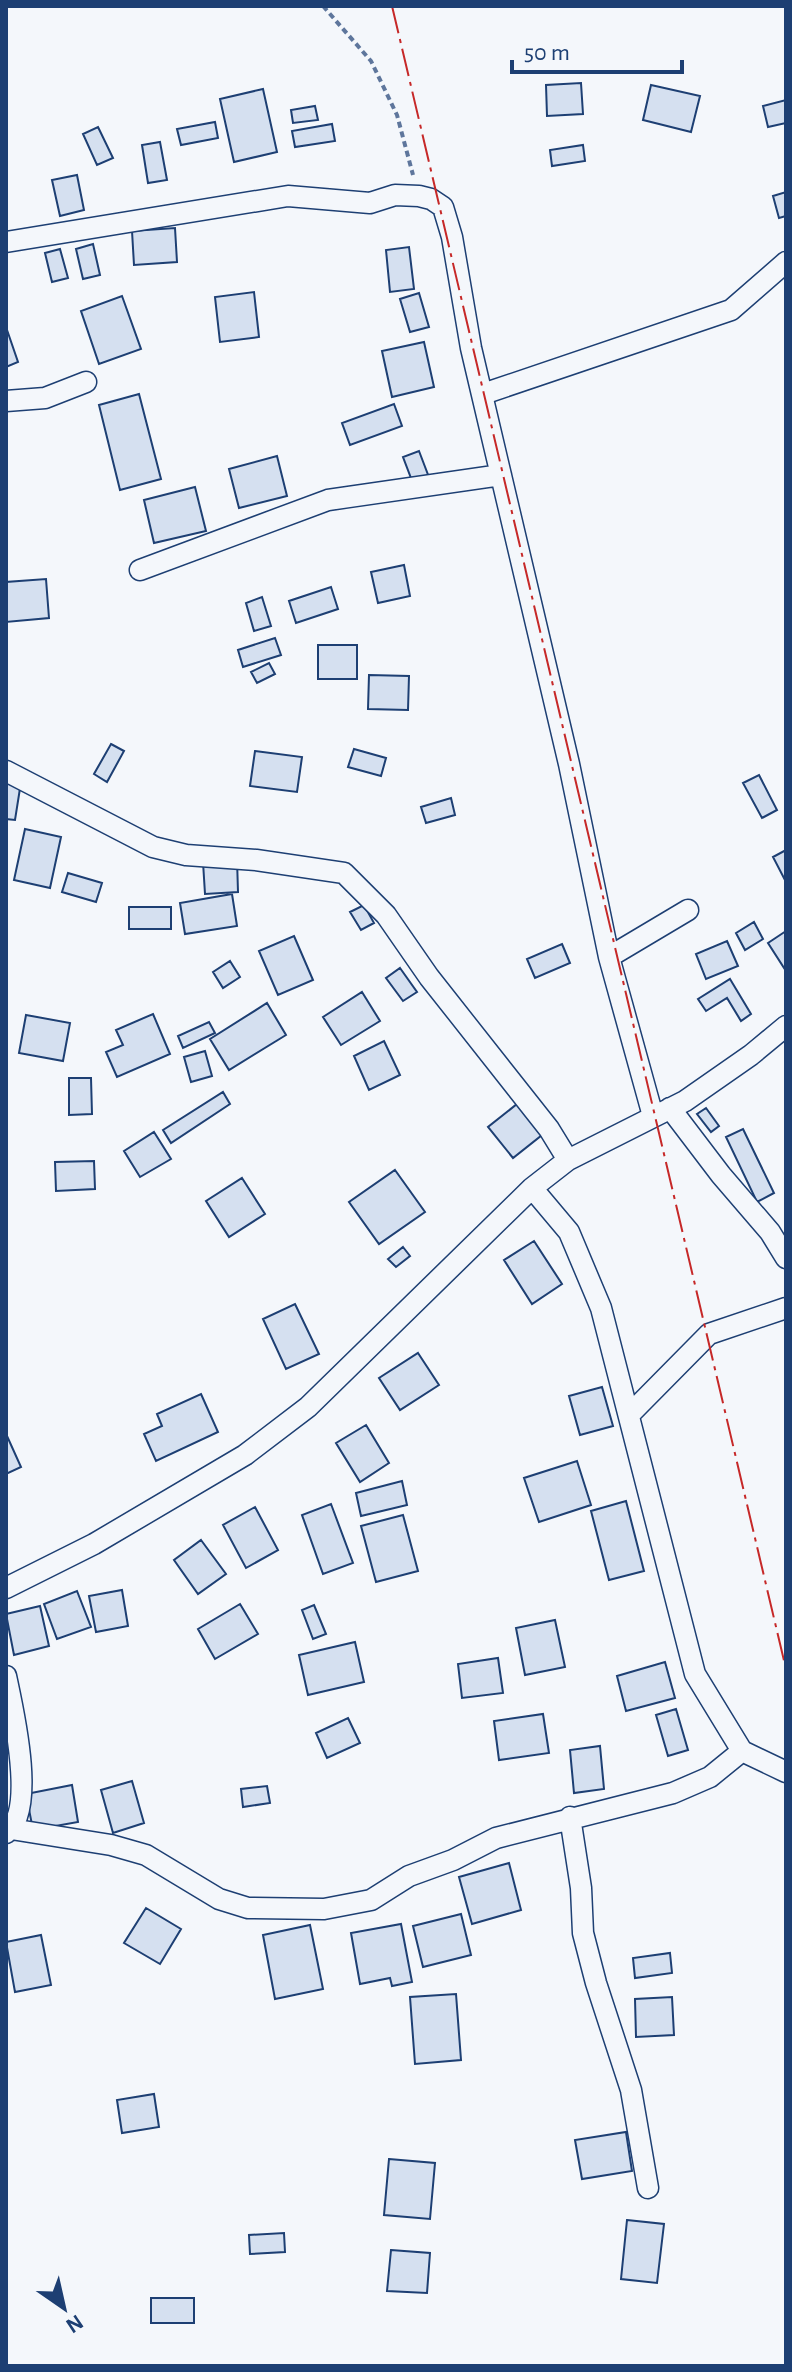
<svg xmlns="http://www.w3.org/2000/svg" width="792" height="2372" viewBox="0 0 792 2372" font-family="'Alegreya Sans',sans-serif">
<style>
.building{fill:#d5e0f0;stroke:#1d3f73;stroke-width:2}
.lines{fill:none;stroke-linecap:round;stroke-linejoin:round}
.minor-casing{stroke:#1d3f73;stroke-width:23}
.path{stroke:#5e769c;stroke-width:4;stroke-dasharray:6 4;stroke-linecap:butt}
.minor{stroke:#f4f7fb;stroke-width:20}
.power{stroke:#c62828;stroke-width:2;stroke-dasharray:28 6 4 6;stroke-linecap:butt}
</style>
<rect width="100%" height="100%" fill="#f4f7fb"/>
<path class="building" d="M581 83 583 114 547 116 546 85Z
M651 85 700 96 691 132 643 120Z
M263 89 277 152 234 162 220 99Z
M786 100V123L768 127 763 106Z
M315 106 318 120 293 123 291 110Z
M215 122 218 138 181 145 177 129Z
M332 124 335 141 295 147 292 131Z
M98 127 113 158 97 165 83 134Z
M160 142 167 180 148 183 142 145Z
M583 145 585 161 552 166 550 150Z
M77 175 84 210 60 216 52 180Z
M786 192V216L779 218 773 196Z
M175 228 177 262 134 265 132 231Z
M93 244 100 275 83 279 76 249Z
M409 247 414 289 390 292 386 250Z
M60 249 68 278 52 282 45 253Z
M254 292 259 337 220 342 215 297Z
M419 293 429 327 410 332 400 299Z
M122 296 141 349 99 364 81 311Z
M6 327 18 362 6 367Z
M424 342 434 387 392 397 382 351Z
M139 394 161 479 120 490 99 405Z
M394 404 402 426 350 445 342 423Z
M419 451 430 480 414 486 403 457Z
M277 456 287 496 239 508 229 469Z
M195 487 206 531 154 543 144 500Z
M404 565 410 596 378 603 371 572Z
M46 579 49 618 6 622V582Z
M331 587 338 609 296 623 289 601Z
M262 597 271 626 254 631 246 603Z
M275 638 281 655 243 667 238 650Z
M318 645H357V679H318Z
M269 663 275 674 257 683 251 672Z
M369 675 409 676 408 710 368 709Z
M111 744 124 751 107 782 94 774Z
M354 749 386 758 381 776 348 767Z
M255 751 302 757 297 792 250 786Z
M759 775 777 810 762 818 743 783Z
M6 780 21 782 15 820 6 819Z
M451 798 455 815 426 823 421 807Z
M25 829 61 837 50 888 14 880Z
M786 850V882L773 857Z
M237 859 238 892 205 894 203 862Z
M68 873 102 883 96 902 62 892Z
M232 894 237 926 185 934 180 903Z
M364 905 374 923 361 930 350 912Z
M129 907H171V929H129Z
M754 922 763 939 745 950 736 933Z
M786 931V971L768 943Z
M294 936 313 980 278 995 259 951Z
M727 941 738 966 706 979 696 954Z
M562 944 570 963 535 978 527 959Z
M230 961 240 977 223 988 213 972Z
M400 968 417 992 403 1001 386 978Z
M730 979 751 1014 741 1021 727 998 706 1011 698 999Z
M362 992 380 1021 341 1045 323 1017Z
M267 1003 286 1035 229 1070 210 1039Z
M153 1014 170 1054 117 1077 106 1052 123 1045 116 1030Z
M26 1015 70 1023 63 1061 19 1053Z
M209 1022 215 1033 183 1048 178 1036Z
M384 1041 400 1075 369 1090 354 1056Z
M205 1051 212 1076 191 1082 184 1057Z
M69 1078H91L92 1114 69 1115Z
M223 1092 230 1104 171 1143 163 1130Z
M517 1104 542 1135 513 1158 488 1127Z
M706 1108 719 1126 711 1132 697 1114Z
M743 1129 774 1193 757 1202 726 1137Z
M154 1132 171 1159 140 1177 124 1151Z
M94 1161 95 1189 56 1191 55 1162Z
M395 1170 425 1212 379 1244 349 1202Z
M242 1178 265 1214 229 1237 206 1201Z
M534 1241 562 1284 532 1304 504 1260Z
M403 1247 410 1256 396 1267 388 1259Z
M295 1304 319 1354 286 1369 263 1319Z
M418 1353 439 1385 400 1410 379 1378Z
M602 1387 613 1426 580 1435 569 1396Z
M201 1394 218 1432 156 1461 144 1434 162 1426 157 1414Z
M366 1425 389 1463 360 1482 336 1443Z
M7 1436 21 1467 6 1474V1437Z
M577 1461 591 1505 539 1522 524 1478Z
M402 1481 407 1505 361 1516 356 1493Z
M626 1501 644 1571 609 1580 591 1511Z
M331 1504 353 1563 323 1574 302 1515Z
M255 1507 278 1550 246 1568 223 1525Z
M403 1515 418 1571 376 1582 361 1526Z
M201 1540 226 1574 198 1594 174 1560Z
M122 1590 128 1626 96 1632 89 1596Z
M77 1591 91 1627 57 1639 44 1604Z
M240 1604 258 1634 215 1659 198 1629Z
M314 1605 326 1634 313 1639 302 1610Z
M40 1606 49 1646 14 1655 6 1614Z
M555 1620 565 1667 525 1675 516 1628Z
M355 1642 364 1682 308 1695 299 1655Z
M498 1658 503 1693 462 1698 458 1664Z
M665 1662 675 1698 626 1711 617 1676Z
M676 1709 688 1750 668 1756 656 1715Z
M543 1714 549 1753 499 1760 494 1721Z
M348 1718 360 1743 327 1758 316 1733Z
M600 1746 604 1789 574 1793 570 1750Z
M132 1781 144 1823 113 1833 101 1790Z
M72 1785 78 1822 33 1830 26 1794Z
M267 1786 270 1803 243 1807 241 1789Z
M509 1863 521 1910 472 1924 459 1877Z
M146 1908 181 1929 160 1964 124 1943Z
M461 1914 471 1955 423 1967 413 1926Z
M401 1924 412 1982 392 1986 390 1978 360 1984 351 1933Z
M310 1925 323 1989 275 1999 263 1935Z
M41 1935 51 1985 15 1992 6 1942Z
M670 1953 672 1973 635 1978 633 1958Z
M456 1994 461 2060 415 2064 410 1997Z
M672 1997 674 2035 636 2037 635 1999Z
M154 2094 159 2127 122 2133 117 2100Z
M626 2132 632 2171 582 2179 575 2140Z
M389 2159 435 2163 430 2219 384 2215Z
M627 2220 664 2224 657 2283 621 2279Z
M284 2233 285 2252 250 2254 249 2235Z
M391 2250 430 2253 427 2293 387 2291Z
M151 2298H194V2323H151Z"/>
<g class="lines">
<defs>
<path id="minor" d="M6 242 288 196 370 203 395 195 419 196 431 199 443 207 452 237 471 348 569 764 609 957 653 1116
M483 394 731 310 786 262
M6 401 45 398 86 382
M140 570 328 500 501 475
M6 771 153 847 186 855 256 860 344 873 386 915 429 977 549 1129 568 1160
M609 957 688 910
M670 1108 721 1175 770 1232 786 1258
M532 1188 569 1232 601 1308 695 1674 742 1751 786 1772
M629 1415 709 1334 786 1308
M6 1588 94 1544 245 1455 308 1407 532 1188 568 1160 685 1101 751 1055 786 1026
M6 1676C13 1709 37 1812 6 1833
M570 1817 581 1888 583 1933 596 1983 631 2090 648 2188
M11 1829 111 1845 146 1855 219 1899 248 1908 324 1909 371 1900 409 1876 453 1860 496 1838 673 1793 710 1777 742 1751"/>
</defs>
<use href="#minor" class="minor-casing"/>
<path class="path" d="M323 6 371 61 397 115 413 175"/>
<use href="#minor" class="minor"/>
<path class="power" d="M392 6 786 1669"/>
</g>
<rect width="792" height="2372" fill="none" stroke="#1d3f73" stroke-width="16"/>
<g transform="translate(64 2308) rotate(146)" stroke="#f4f7fb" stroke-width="6" paint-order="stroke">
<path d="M0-6L14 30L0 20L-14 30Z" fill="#1d3f73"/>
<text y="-12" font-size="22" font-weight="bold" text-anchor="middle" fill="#1d3f73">N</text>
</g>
<path d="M512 60v12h170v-12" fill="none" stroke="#1d3f73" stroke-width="4"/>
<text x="524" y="60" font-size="24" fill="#1d3f73" stroke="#f4f7fb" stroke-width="6" paint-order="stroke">50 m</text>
</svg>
